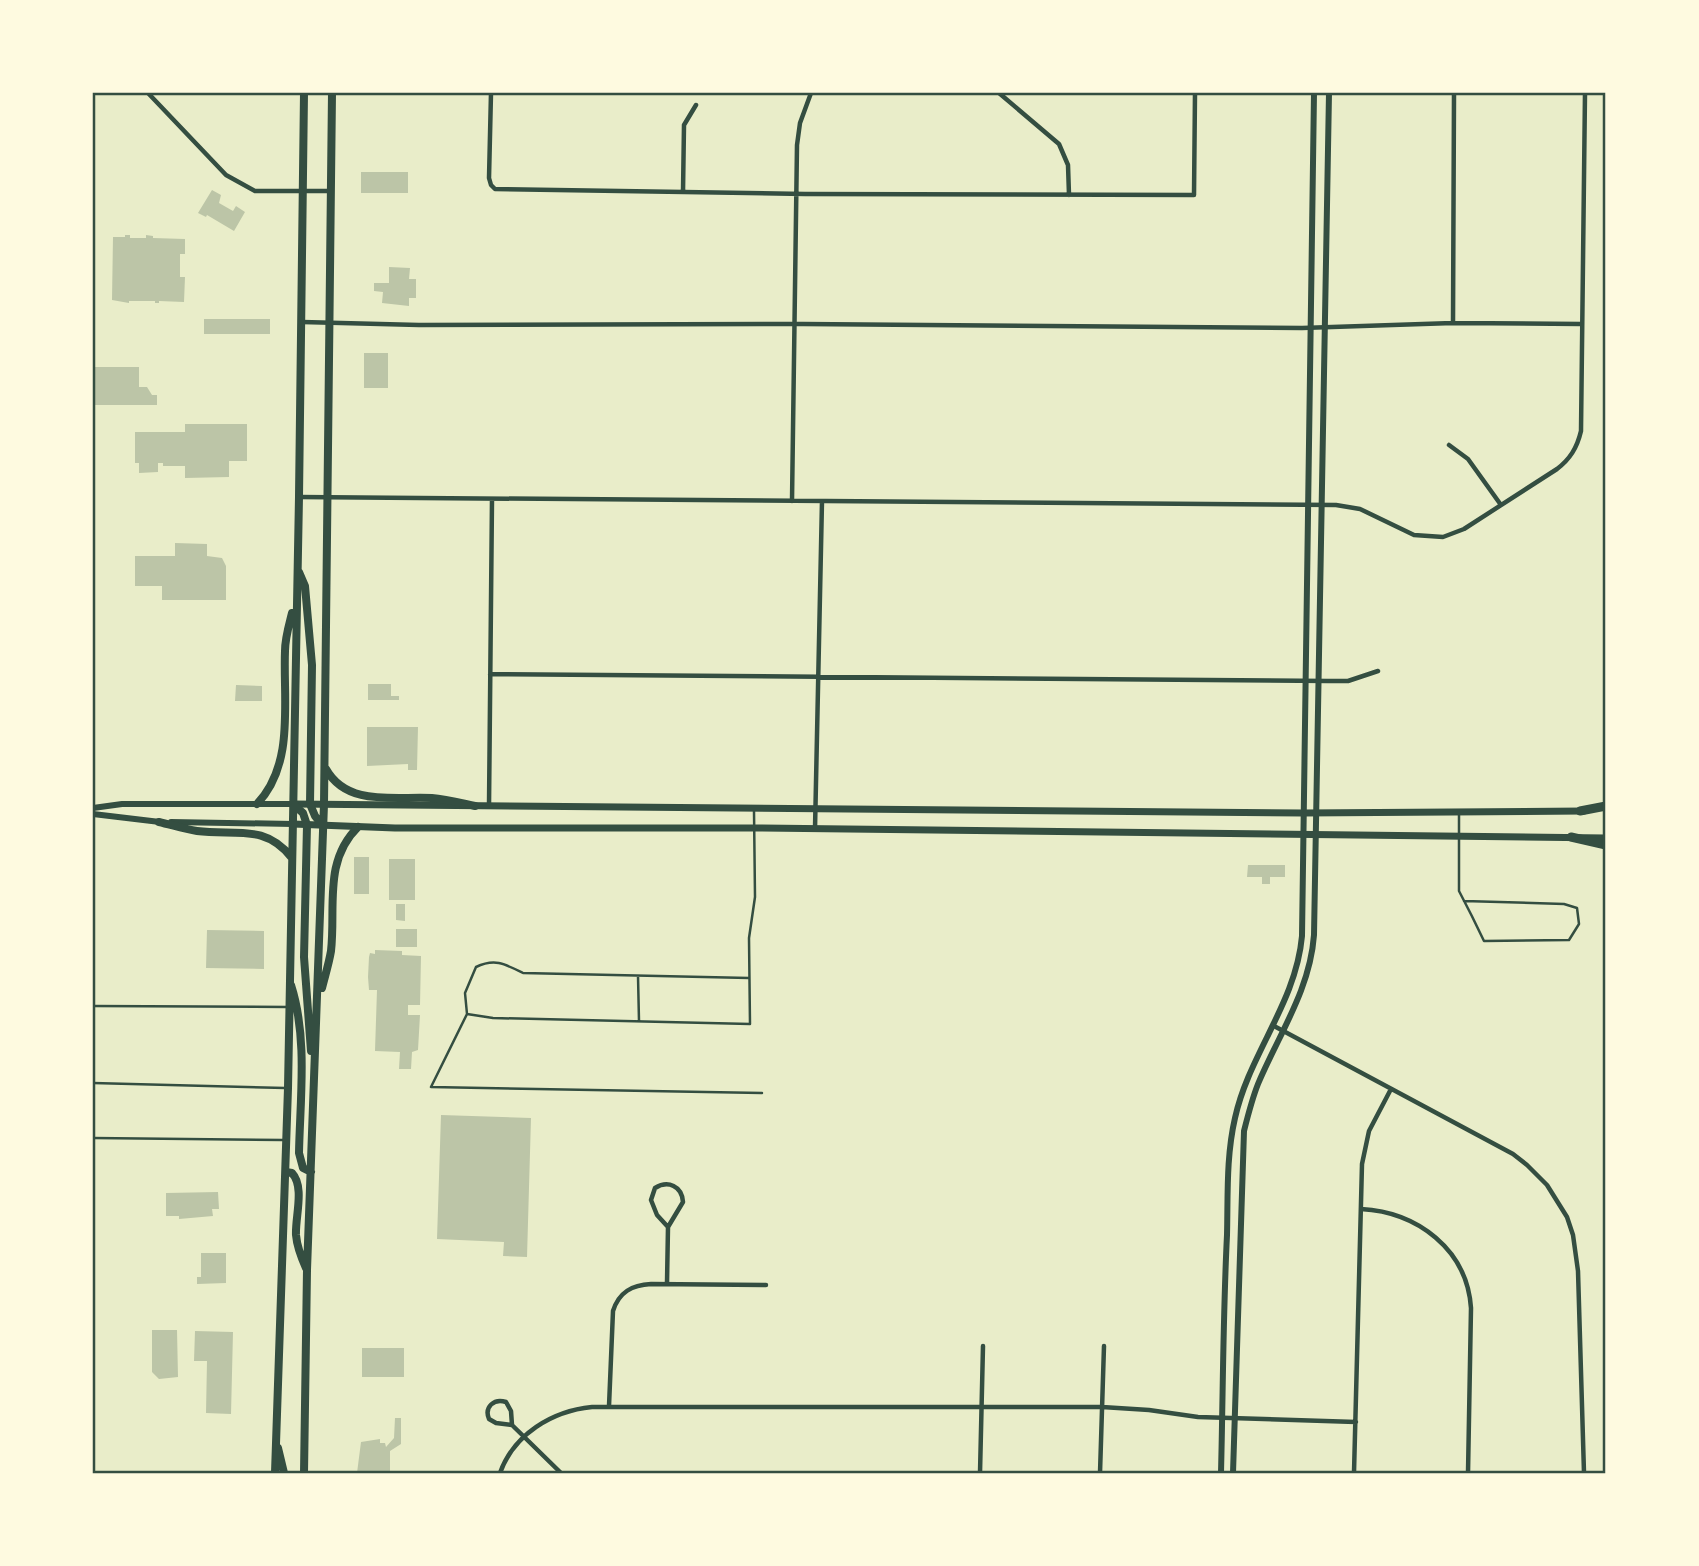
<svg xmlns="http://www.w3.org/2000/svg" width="1699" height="1566" viewBox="0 0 1699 1566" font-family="'Titillium Web',sans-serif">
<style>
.building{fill:#bcc5a7}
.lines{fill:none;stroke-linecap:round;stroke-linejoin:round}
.service{stroke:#344e41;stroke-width:2.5}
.minor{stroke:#344e41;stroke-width:4.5}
.tertiary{stroke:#344e41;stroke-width:6}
.secondary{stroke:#344e41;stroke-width:7}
.primary{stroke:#344e41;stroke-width:8}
.motorway{stroke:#344e41;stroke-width:9}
.neatline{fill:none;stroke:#344e41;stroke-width:2.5}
</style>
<rect width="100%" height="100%" fill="#e9edc9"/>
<path class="building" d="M361 172H408V193H361Z
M212 190 221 195 219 203 233 211 236 206 245 212 234 231 207 215 206 217 198 213Z
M125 235H130V238H146V235L153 236V238L185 239V254H180V277H185L184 302 159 301V303H155V301H129V303L112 300 113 237H125Z
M389 267 410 268 409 279H416V298H409V306L382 303 383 292 374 291V283H389Z
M204 319H270V334H204Z
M364 353H388V388H364Z
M93 367H139V387H147L152 395H157V405H93Z
M185 424H247V461H229V477L185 478V466H163V463H158V472L139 473V463H135V432H185Z
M175 543 207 544V556L222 558 226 566V600H162V586H135V556H175Z
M368 684H391V696H399V700H368Z
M236 685 262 686V701H235Z
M367 727H418L417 770H408V764L367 766Z
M354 857H369V894H354Z
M389 859H415V900H389Z
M1248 865H1285V877H1270V884H1262V877H1247Z
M396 904H405V921L396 920Z
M396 929H417V947H396Z
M207 930 264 931V969L206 968Z
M375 950 402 951V955L421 956 420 1005H408V1015H420L418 1050 412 1052 411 1069H399L400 1052 375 1051 377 990H369L368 977 369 957 370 953 375 954Z
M441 1115 531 1118 527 1257 503 1256 504 1242 437 1239Z
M218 1192 219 1209H212L213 1216 179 1219V1216H166V1193Z
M201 1253H226V1283L197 1284V1277H201Z
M152 1330H177L178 1377 159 1379 152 1372Z
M195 1331 233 1332 231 1414 206 1413 207 1361H194Z
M362 1348H404V1377H362Z
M395 1418H401V1444L390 1451V1473H357L361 1442 380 1439V1443H385L386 1447 394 1438Z"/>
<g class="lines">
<path class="service" d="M1459 815V891C1468 908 1476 924 1484 941L1569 940 1579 924 1577 908 1564 904 1464 901
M638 976 639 1021
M749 978 523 973C505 964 495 958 476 967L465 993 467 1014 493 1018 750 1024 749 938 755 897 754 811
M93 1006 288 1007
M467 1014 431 1087 762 1093
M93 1083 285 1088
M93 1138 283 1140"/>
<path class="minor" d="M148 93 226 175 255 191H330
M491 93 489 178 491 185 495 189 805 194 1194 195 1195 93
M999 93 1059 144 1068 165 1069 195
M683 192 684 125 696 105
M302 322 419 325 803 324 1302 328 1453 323 1581 324
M1453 323 1454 93
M1449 445 1468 459 1501 505
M299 497 1336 505 1360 509 1414 535 1443 537 1464 529 1557 469C1570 459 1577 448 1581 431L1585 93
M792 501 797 145 800 123 811 93
M490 674 1328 681H1348L1378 671
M489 806 492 499
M815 829 822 501
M1274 1026 1513 1154 1527 1165 1547 1185 1567 1217 1573 1235 1578 1271 1584 1473
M1361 1209C1417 1212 1467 1249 1471 1308L1468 1473
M667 1283 668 1227 683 1202C682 1186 668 1180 655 1188L651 1200 657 1215 668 1227
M609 1406 613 1311C619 1292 632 1285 651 1284L766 1285
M512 1425 511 1411 506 1402C494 1398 484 1407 489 1419L496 1423 512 1425 561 1473
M500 1473C514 1434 552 1411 592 1407H1102L1149 1410 1198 1417 1356 1422
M980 1473 983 1346
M1100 1473 1104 1346
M1354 1473 1362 1164 1369 1131 1391 1089"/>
<path class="tertiary" d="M93 808 122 804H293
M93 814 160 822
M171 822 293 824
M1221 1473C1223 1394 1223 1314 1227 1235 1228 1196 1226 1157 1235 1118 1249 1054 1296 1003 1302 936L1314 93
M1233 1473 1244 1131C1248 1115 1252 1099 1258 1084 1279 1034 1310 990 1314 935L1329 93"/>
<path class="secondary" d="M293 804 1303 813 1584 811
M293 824 395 828H754L1606 838"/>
<path class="primary" d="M299 572 305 586 312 665 310 804 315 816 323 826
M326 769C347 807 395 796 432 798 446 799 461 803 475 806
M257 804C295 764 283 702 285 651 285 638 289 625 292 613
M293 804 303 813 307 825 304 957 311 1051
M159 822C172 825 184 829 197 831 234 836 265 823 292 858
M291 985C308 1038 300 1099 299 1153L303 1168 311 1172
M322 988C325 976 329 963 331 951 336 908 323 861 358 827
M286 1172 292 1173C305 1187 295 1217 296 1235 297 1247 301 1257 306 1268
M278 1448 284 1473
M275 1473 288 1088 299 497 304 93
M304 1473 307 1270 324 804 332 93"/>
<path class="motorway" d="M1580 811 1606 806
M1571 837 1606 845"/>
</g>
<rect width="1699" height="1566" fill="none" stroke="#fefae0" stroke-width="189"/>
<rect x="94" y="94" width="1510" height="1378" class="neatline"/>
</svg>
